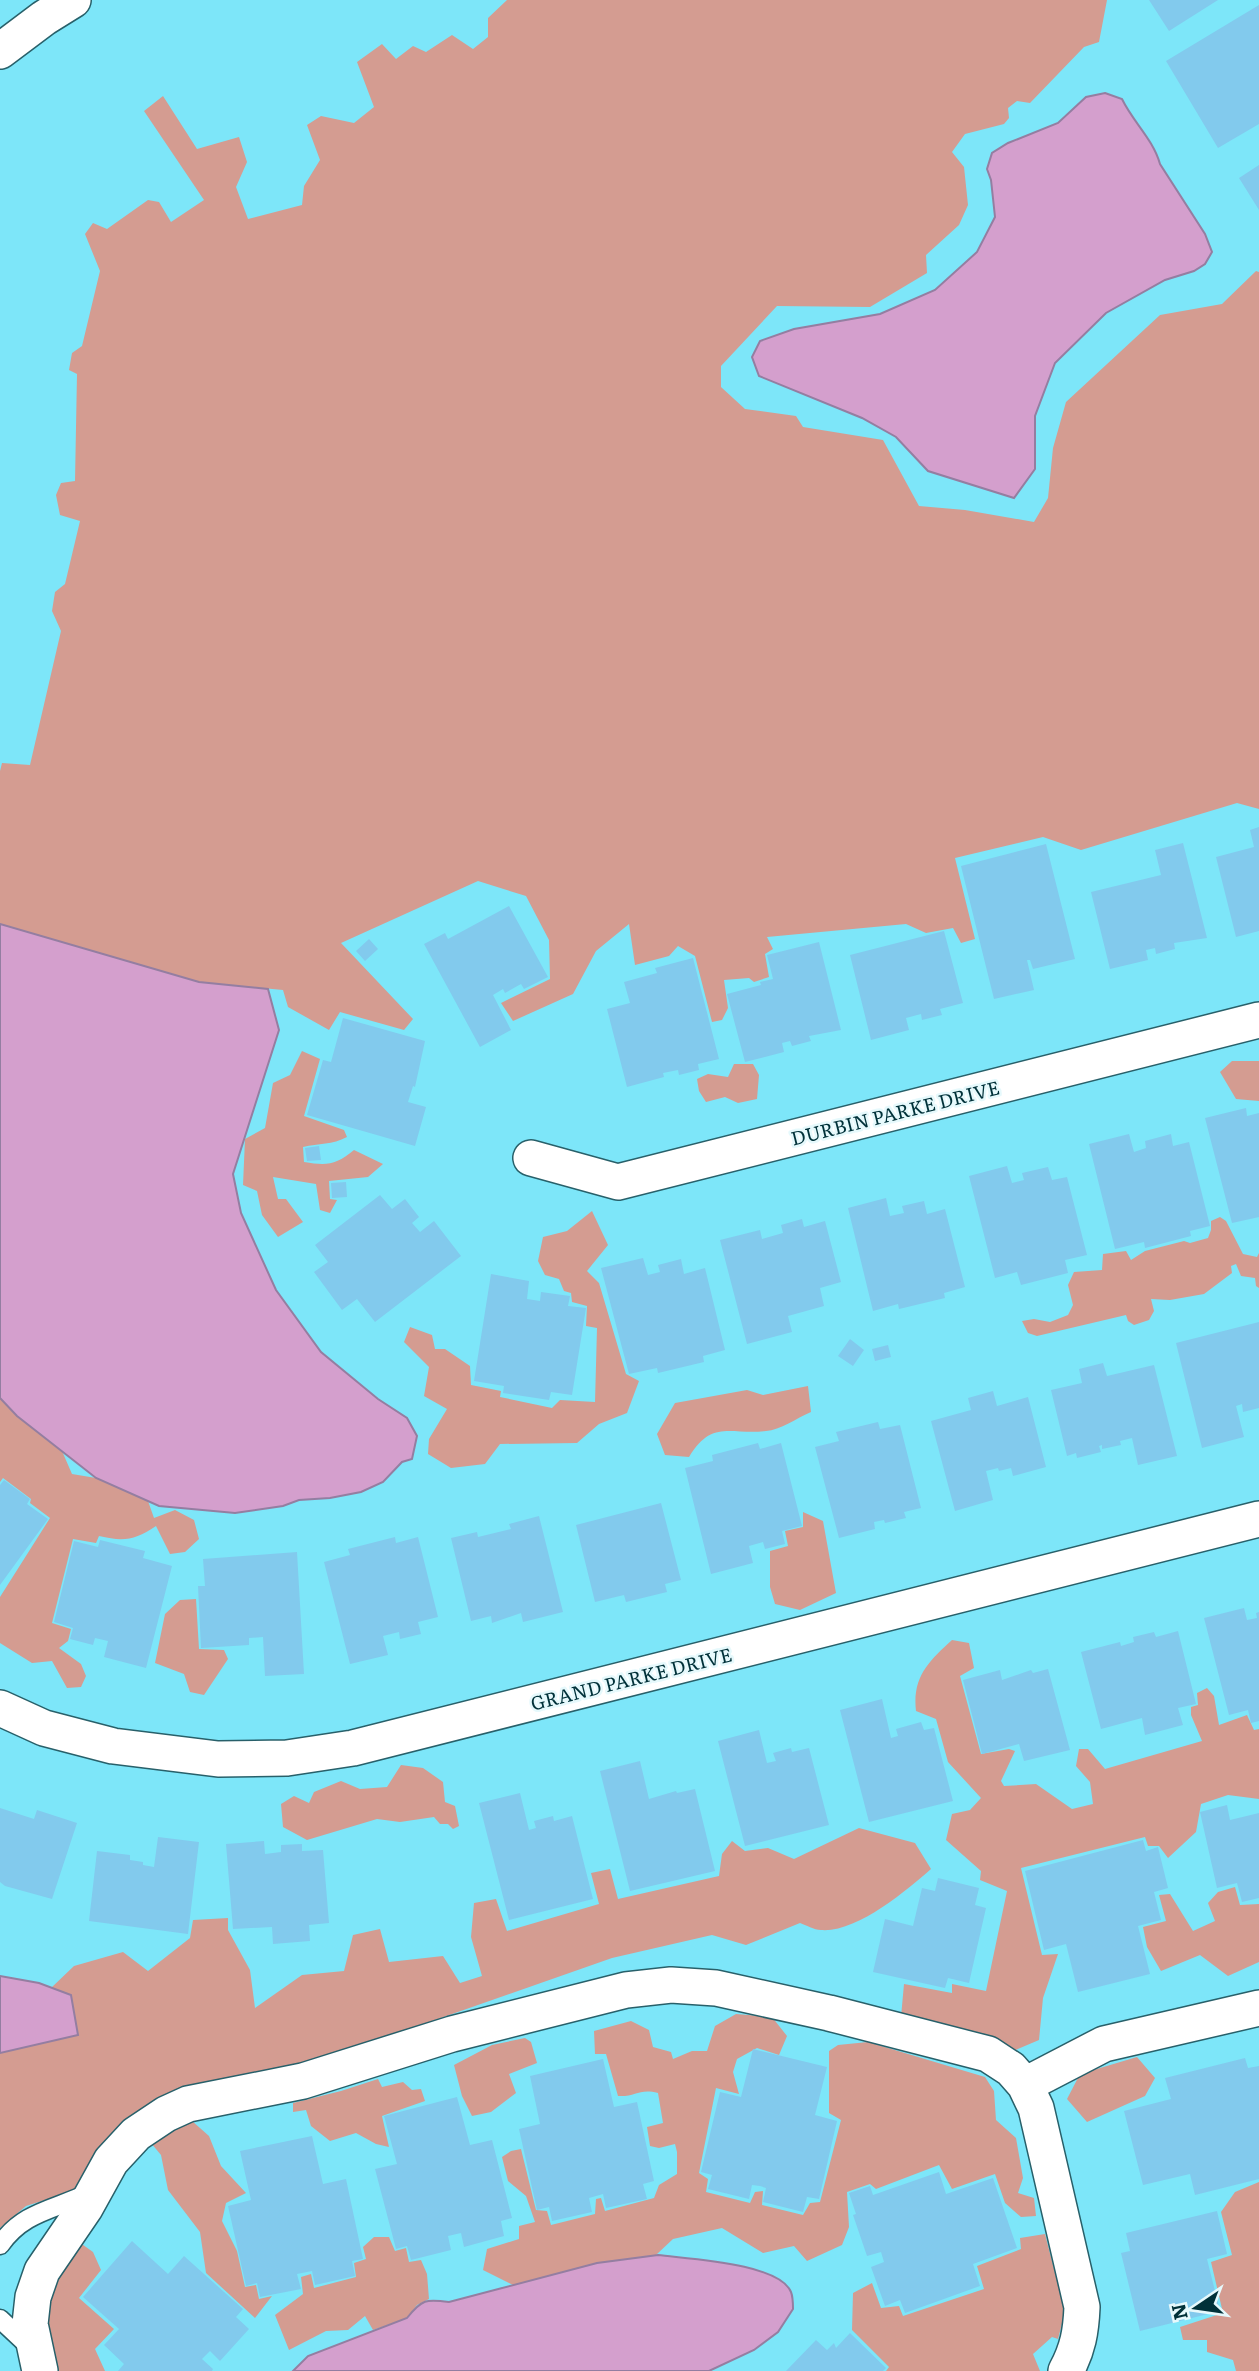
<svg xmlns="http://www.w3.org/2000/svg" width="1259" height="2371" viewBox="0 0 1259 2371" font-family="Literata,serif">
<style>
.green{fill:#d49c91}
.water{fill:#d49fcd;stroke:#947ea1;stroke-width:2}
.building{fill:#82caed}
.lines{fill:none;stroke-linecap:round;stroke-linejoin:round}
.lane-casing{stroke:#28606a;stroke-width:21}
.street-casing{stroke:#28606a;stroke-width:38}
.lane{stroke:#fff;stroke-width:18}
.street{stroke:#fff;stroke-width:35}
.labels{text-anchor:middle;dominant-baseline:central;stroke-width:5;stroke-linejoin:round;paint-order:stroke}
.street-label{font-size:19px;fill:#003139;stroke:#e6f9fc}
</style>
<rect width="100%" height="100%" fill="#7de6f9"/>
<path class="green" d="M507 0H1107L1099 42 1084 47 1030 103 1017 101 1008 108 1009 118 1004 124 965 134 952 152 964 167 968 205 959 225 926 255 927 273 870 307 777 306 721 366V387L745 409 796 416 803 427 883 440 919 506 965 510 1034 522 1048 498 1053 448 1066 402 1160 315 1222 304 1256 271 1259 272V809L1237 803 1081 850 1043 837 955 858 975 939 961 943 953 928 926 933 906 924 767 937 773 949 765 954 769 977 754 982 749 978 724 980 728 1008 722 1020 712 1022 695 956 678 946 669 956 635 965 629 924 596 951 573 994 513 1021 501 1003 550 979 549 940 526 896 478 881 341 943 413 1019 404 1030 340 1012 329 1030 288 1007 283 990 199 982 0 924V771L2 763 30 765 61 631 52 611 55 592 65 584 80 521 60 515 56 495 61 483 75 481 77 374 69 370 72 353 82 346 100 271 85 234 93 223 107 229 148 200 159 202 171 222 204 200 144 111 163 96 197 149 239 137 247 162 236 187 248 219 302 205 304 186 320 160 307 125 321 116 354 123 374 107 357 62 382 44 396 59 413 46 426 52 452 35 473 49 488 37V18Z
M302 1051 320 1059 304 1116 344 1130 347 1137C332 1145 319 1143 303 1147L304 1162C327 1166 336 1165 354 1150L383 1164 368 1177 329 1181 330 1199 337 1200 330 1213 320 1210 316 1184 273 1177 278 1199H286L303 1222 278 1237 262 1215 257 1191 243 1185 245 1139 265 1128 273 1083 290 1075Z
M1232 1061H1259V1101L1236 1099 1220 1072Z
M734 1064H753L759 1075 757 1099 738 1103 725 1097 706 1102 699 1091 697 1079 708 1074 728 1077Z
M592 1211 608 1245 587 1271 599 1283 626 1374 639 1381 627 1413 599 1424 577 1443 500 1444 485 1464 451 1468 428 1454 429 1439 447 1409 424 1396 429 1367 404 1342 410 1327 432 1335 435 1349H445L470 1366 471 1385 501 1391 500 1397 552 1408 560 1400 595 1402 597 1328 586 1326 587 1306 572 1302 571 1293 564 1291 559 1279 545 1275 538 1261 543 1237 567 1231Z
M1220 1217 1226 1221 1243 1254 1257 1257 1259 1253V1288L1256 1286 1255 1278 1241 1276 1236 1264 1231 1266 1232 1273 1204 1294 1170 1300 1151 1299 1154 1311 1149 1320 1134 1325 1128 1321 1126 1315 1037 1336 1028 1333 1022 1321 1034 1319 1050 1322 1068 1315 1073 1305 1068 1285 1074 1272 1102 1270 1103 1254 1126 1251 1131 1260 1145 1251 1184 1241 1190 1243 1208 1238 1211 1230V1221Z
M808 1386 811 1412C797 1418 780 1430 766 1431 730 1435 712 1419 689 1457L665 1455 657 1434 675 1403 747 1390 763 1395Z
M0 1398 17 1416 62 1451 72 1474 96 1478 148 1501 154 1518 175 1510 194 1520 199 1539 185 1552 170 1554 156 1526C135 1540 124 1542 99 1536L96 1543 73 1539 52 1623 71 1629 68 1641 59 1648 81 1664 86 1676 81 1687 67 1688 52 1661 32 1663 0 1643V1597L50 1518 30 1503 31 1499 3 1478 0 1482Z
M803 1512 823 1521 836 1593 800 1610 775 1604 770 1587V1551L788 1546 785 1531 803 1527Z
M196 1599 199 1649 224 1650 228 1659 204 1695 190 1692 184 1674 155 1663 165 1614 180 1600Z
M952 1640 969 1643 974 1668 960 1676 981 1754 1009 1749 1015 1751 1001 1781 1004 1786 1036 1784 1072 1809 1093 1804 1090 1782 1076 1766 1079 1749H1088L1105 1769 1202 1741 1191 1715V1707L1198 1705 1197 1693 1207 1688 1214 1696 1219 1725 1247 1715 1254 1730 1259 1729V1799L1228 1795 1201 1804 1196 1832 1168 1858 1159 1846H1148L1145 1837 1021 1868 1042 1955 1058 1954 1043 1998 1039 2040 1011 2052 901 2017 904 1984 952 1993V1984L986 1991 1007 1891 980 1880 981 1871 946 1840 952 1814 970 1810 981 1798 948 1762 936 1719 916 1711C912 1677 929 1661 952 1640Z
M401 1765 423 1768 443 1782 445 1802 455 1806 459 1826 453 1829 448 1824H440L434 1817 400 1822 377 1819 307 1840 283 1827 281 1804 294 1796 309 1803 314 1792 341 1781 360 1789 387 1787Z
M859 1828 915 1843 931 1869C906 1891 856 1933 821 1930 814 1930 806 1925 800 1923L746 1945 712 1935 612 1958 298 2068 172 2098 86 2187 26 2206 0 2228V2053L77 2035 71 1996 51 1988 74 1966 123 1952 148 1971 190 1938 193 1920 228 1918V1930L250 1970 255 2008 302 1975 344 1971 353 1935 380 1929 389 1962 443 1956 460 1983 482 1976 471 1937 474 1903 496 1899 507 1931 599 1904 591 1873 610 1869 618 1899 719 1876 722 1854 732 1841 745 1851 768 1848 794 1859Z
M1235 1887 1240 1905 1259 1904V1962L1228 1976 1200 1955 1161 1971 1147 1947 1143 1927 1166 1921 1159 1895 1170 1894 1193 1931 1215 1921 1208 1903 1218 1892Z
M736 2014 772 2017 787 2036 779 2055 757 2048 737 2059 733 2072 739 2094 716 2088 699 2173 708 2179 706 2192 750 2203 755 2192 763 2191 762 2205 803 2215 810 2203 820 2202 841 2120 829 2113V2051L838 2045 868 2042 985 2077 994 2091 996 2120 1016 2138 1023 2178 1018 2193 1034 2198 1036 2216 1021 2217 1005 2203 995 2174 952 2189 939 2165 876 2189 870 2184 847 2192 849 2227 842 2245 807 2261 794 2246 763 2253 722 2228 673 2239 656 2255 597 2263 513 2285 483 2270 487 2249 519 2239V2226L535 2222 526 2196 508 2181 502 2157 511 2151 521 2149 536 2210 547 2211 551 2225 595 2214 596 2199 601 2198 605 2211 654 2198 659 2185 677 2174V2152L675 2144 659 2148 650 2146 647 2127 663 2123 658 2093C639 2088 636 2097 618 2096L606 2054H595L594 2031 631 2021 649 2030 653 2047 671 2052 673 2059 692 2051H707L715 2026Z
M525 2038 531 2042 537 2063 509 2074 516 2093 491 2112 472 2116 462 2096 454 2065 492 2045Z
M1137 2057 1155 2078 1145 2096 1087 2122 1067 2099 1080 2074Z
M378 2079 382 2087 403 2082 412 2090 421 2089 425 2101 382 2116 389 2147 376 2144 356 2133 330 2141 311 2126 306 2110 293 2112V2103L341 2091Z
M183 2113 209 2136 221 2166 246 2193 226 2203 222 2221 237 2251 245 2287 256 2285 259 2299 272 2296 255 2318 206 2273 200 2232 168 2190 161 2155 151 2143Z
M1259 2182V2371H1236L1233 2360 1207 2352V2340H1183L1180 2327 1223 2313 1211 2262 1232 2255 1221 2212 1235 2192Z
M1045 2234 1065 2312 1058 2339 1052 2337 1033 2354 1040 2371H886L889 2367 852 2330 853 2293 872 2283 881 2308 899 2306 903 2316 984 2289 977 2266 1021 2249 1020 2238Z
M374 2237H389L395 2251 406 2248 409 2262 421 2260 427 2274 429 2299 417 2305 407 2318 373 2330 365 2316 348 2330 326 2331 289 2350 275 2315 303 2294 301 2277 311 2274 314 2288 356 2277 354 2263 366 2259 363 2247Z
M79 2242 93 2252 101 2270 79 2298 114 2329 95 2349 105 2371H57L44 2304 62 2265Z"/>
<path class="water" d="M1105 93 1122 99C1133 122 1153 139 1160 164L1205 234 1212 252 1205 264 1194 271 1165 280 1106 313 1055 363 1035 416V469L1014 498 928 471 896 437 862 418 759 376 752 357 760 341 794 329 880 314 935 290 977 252 995 217 991 180 987 169 992 153 1008 143 1058 123 1086 97Z
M0 924 199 982 268 989 279 1030 233 1174 241 1213 276 1290 321 1352 378 1399 407 1418 417 1436 412 1459 402 1462 383 1482 361 1492 330 1498 299 1500 283 1506 235 1513 159 1506 96 1478 17 1416 0 1398Z
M0 1976 39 1983 71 1995 78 2035 0 2053Z
M658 2255C688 2259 779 2263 791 2292 793 2297 793 2304 793 2309L778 2332 754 2350 709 2371H293L308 2356 407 2318C422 2299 426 2299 449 2302L597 2263Z"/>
<path class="building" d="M1149 0H1218L1169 31Z
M1259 5V124L1218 148 1166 61Z
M1259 165V210L1239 178Z
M1259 827V931L1236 937 1216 857 1254 847 1250 830Z
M1183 843 1207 938 1174 943 1175 949 1156 954 1155 948 1146 950 1148 960 1110 969 1091 892 1161 875 1155 850Z
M1046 844 1075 959 1033 969 1030 960H1027L1034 990 994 999 961 866Z
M509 906 548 977 524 989 521 984 505 993 503 989 493 995 511 1030 480 1047 424 944 445 933 448 939Z
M944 931 963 1003 940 1009 942 1015 922 1020 921 1014 906 1018 909 1030 871 1040 850 955Z
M369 939 378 949 365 961 356 951Z
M819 942 841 1030 809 1036 811 1041 792 1046 790 1041 782 1043 784 1052 745 1062 727 994 761 985 760 982 773 979 767 955Z
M693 958 719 1059 698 1064 699 1070 679 1075 678 1070 663 1073 664 1077 627 1087 607 1009 630 1003 624 982 657 973 655 968Z
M343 1018 425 1041 415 1087 413 1086 408 1102 426 1107 415 1146 307 1115 323 1060 331 1062Z
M1246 1108 1247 1116 1259 1113V1217L1232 1223 1205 1118Z
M1129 1134 1134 1152 1146 1148 1145 1141 1171 1134 1173 1146 1189 1142 1210 1226 1190 1231 1191 1236 1145 1248 1144 1242 1115 1249 1089 1144Z
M319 1146 321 1160 307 1161 305 1148Z
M1007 1166 1012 1183 1024 1180 1022 1173 1048 1167 1052 1180 1067 1177 1087 1255 1065 1260 1068 1273 1021 1285 1017 1272 995 1278 969 1176Z
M346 1182 347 1197 332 1198 331 1183Z
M380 1195 392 1209 405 1199 419 1217 412 1223 420 1232 434 1221 461 1256 375 1322 357 1299 342 1310 314 1272 328 1262 315 1245Z
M886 1198 890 1216 904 1213 902 1206 924 1201 927 1214 945 1209 965 1287 944 1293 945 1298 899 1309 898 1304 873 1311 848 1208Z
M802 1219 804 1227 825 1221 841 1282 820 1288 824 1306 788 1316 792 1332 747 1344 720 1240 760 1230 762 1239 783 1233 781 1225Z
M643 1258 648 1275 660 1272 658 1265 681 1259 684 1274 705 1268 725 1350 703 1356 704 1362 658 1373 657 1368 629 1374 601 1268Z
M491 1274 529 1281 527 1299 540 1301 541 1292 570 1296 568 1306 586 1308 572 1395 551 1392 549 1400 503 1393 504 1386 474 1381Z
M1259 1322V1408L1243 1412 1242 1404 1236 1406 1244 1437 1202 1448 1176 1343Z
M850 1339 864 1350 853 1366 838 1356Z
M888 1345 891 1357 875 1361 872 1349Z
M1103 1363 1107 1376 1154 1365 1177 1456 1138 1465 1132 1438 1120 1441 1121 1445 1102 1449V1445L1099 1446 1101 1452 1077 1458 1076 1453 1067 1456 1051 1390 1082 1383 1079 1369Z
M993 1391 997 1406 1028 1397 1046 1467 1013 1476 1011 1468 999 1471 998 1468 986 1471 993 1500 955 1511 931 1421 971 1410 968 1398Z
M878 1422 880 1429 900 1425 921 1508 904 1512 906 1518 885 1523 884 1520 874 1522 875 1529 839 1538 815 1447 839 1441 836 1432Z
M758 1443 760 1449 781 1443 802 1526 782 1531 785 1544 765 1549 763 1542 749 1546 753 1563 711 1574 685 1468 713 1461 712 1455Z
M4 1480 30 1499 27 1504 48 1519 0 1585V1485Z
M661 1503 681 1580 665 1584 667 1592 626 1602 624 1595 595 1602 576 1525Z
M539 1516 563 1612 523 1622 521 1613 492 1623 491 1616 471 1621 451 1538 477 1532 478 1537 511 1529 509 1524Z
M395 1537 396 1543 418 1537 438 1617 418 1622 421 1634 400 1639 399 1632 383 1636 388 1655 350 1664 324 1562 350 1555 348 1549Z
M100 1540 145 1551 143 1558 172 1566 146 1668 104 1657 108 1641 95 1638 93 1645 70 1639 73 1628 54 1622 74 1541 98 1547Z
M297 1552 304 1674 265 1676 263 1637 249 1638V1645L201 1648 198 1586H205L203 1559Z
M1244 1608 1247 1620 1257 1618 1256 1613 1259 1612V1721L1251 1723 1248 1710 1229 1715 1204 1618Z
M1178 1631 1196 1704 1178 1708 1183 1725 1145 1735 1142 1718 1101 1729 1081 1652 1120 1642 1121 1646 1134 1642 1133 1637 1154 1632 1156 1637Z
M1048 1669 1070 1750 1024 1761 1019 1744 982 1754 963 1680 1000 1670 1002 1680 1031 1670 1033 1673Z
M882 1699 891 1738 898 1736 896 1729 921 1722 924 1730 934 1728 953 1801 869 1822 840 1710Z
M759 1730 767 1763 776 1761 773 1753 791 1748 792 1752 809 1748 829 1825 745 1846 718 1741Z
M640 1761 649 1799 676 1791 677 1793 695 1789 715 1871 630 1891 600 1771Z
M520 1793 529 1830 536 1828 534 1821 553 1816 554 1821 572 1816 593 1899 509 1920 479 1803Z
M1227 1805 1230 1820 1259 1813V1898L1242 1902 1237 1883 1217 1888 1200 1812Z
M0 1808 34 1819 37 1810 77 1823 52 1899 5 1886 0 1882Z
M158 1837 199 1842 188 1934 89 1921 97 1851 130 1855V1860L143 1862V1865L154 1867Z
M1143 1840 1146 1851 1158 1847 1168 1888 1154 1892 1161 1920 1138 1926 1150 1974 1078 1992 1066 1944 1044 1950 1025 1871Z
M264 1841 265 1854 281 1852V1845L302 1844V1851L323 1850 329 1923 309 1925 310 1941 273 1944 272 1927 233 1929 226 1844Z
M938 1878 979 1888 975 1905 986 1908 969 1983 948 1978 945 1988 873 1972 885 1919 913 1926 922 1888 935 1891Z
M753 2049 827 2067 815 2115 837 2121 819 2199 807 2197 803 2212 763 2202 766 2188 760 2186 752 2185 749 2199 708 2189 712 2175 701 2172 720 2092 741 2097Z
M1245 2058 1248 2068 1259 2066V2179L1195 2195 1190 2174 1143 2185 1124 2111 1171 2099 1165 2078Z
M603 2059 614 2107 637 2102 654 2181 643 2184 647 2199 606 2208 603 2194 589 2198 592 2212 552 2221 549 2207 537 2210 519 2129 540 2124 530 2076Z
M457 2097 470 2145 492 2140 512 2218 501 2221 504 2236 464 2247 461 2233 448 2236 451 2250 411 2260 407 2246 396 2249 375 2169 397 2164 384 2116Z
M312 2136 323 2184 346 2179 363 2259 352 2261 355 2276 315 2285 312 2271 297 2274 301 2289 260 2297 257 2283 246 2286 228 2206 251 2200 240 2151Z
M939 2172 946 2194 993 2178 1017 2248 973 2264 980 2286 905 2313 900 2300 885 2306 871 2267 884 2262 881 2252 867 2256 853 2215 856 2214 849 2193 870 2186 873 2195Z
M1217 2211 1227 2254 1207 2259 1220 2311 1140 2331 1121 2253 1130 2251 1126 2233Z
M132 2241 168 2274 184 2256 243 2309 236 2317 249 2329 220 2361 210 2351 202 2359 213 2369 212 2371H118L124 2364 104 2345 119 2329 83 2297Z
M850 2333 886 2368 883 2371H786L816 2340 827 2350 834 2343 836 2348Z"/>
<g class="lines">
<defs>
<path id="lane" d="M0 2245C23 2212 53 2210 87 2194
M0 2319 31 2348"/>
<path id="street" d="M0 51 44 18 73 0
M531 1158 618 1182 1259 1020
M0 1708 44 1728 113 1746 218 1759 287 1758 353 1748 1259 1519
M1025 2085 1104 2044 1259 2008
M40 2371 30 2324 33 2297 42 2271 85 2208 111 2161 136 2134 166 2114 188 2104 303 2081 452 2034 626 1990 671 1985 716 1988 829 2013 988 2054 1011 2069 1025 2085 1036 2108 1082 2307C1081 2331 1078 2349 1066 2371"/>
</defs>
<use href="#lane" class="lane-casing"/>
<use href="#street" class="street-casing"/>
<use href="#lane" class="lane"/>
<use href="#street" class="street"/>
</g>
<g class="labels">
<g class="street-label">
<text transform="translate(895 1112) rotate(-14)">DURBIN PARKE DRIVE</text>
<text transform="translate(631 1678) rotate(-14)">GRAND PARKE DRIVE</text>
</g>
</g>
<g transform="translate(1196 2308) rotate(257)" stroke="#e6f9fc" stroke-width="5" paint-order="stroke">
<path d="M0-5L12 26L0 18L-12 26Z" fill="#003139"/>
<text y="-10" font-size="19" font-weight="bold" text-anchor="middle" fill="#003139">N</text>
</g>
</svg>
